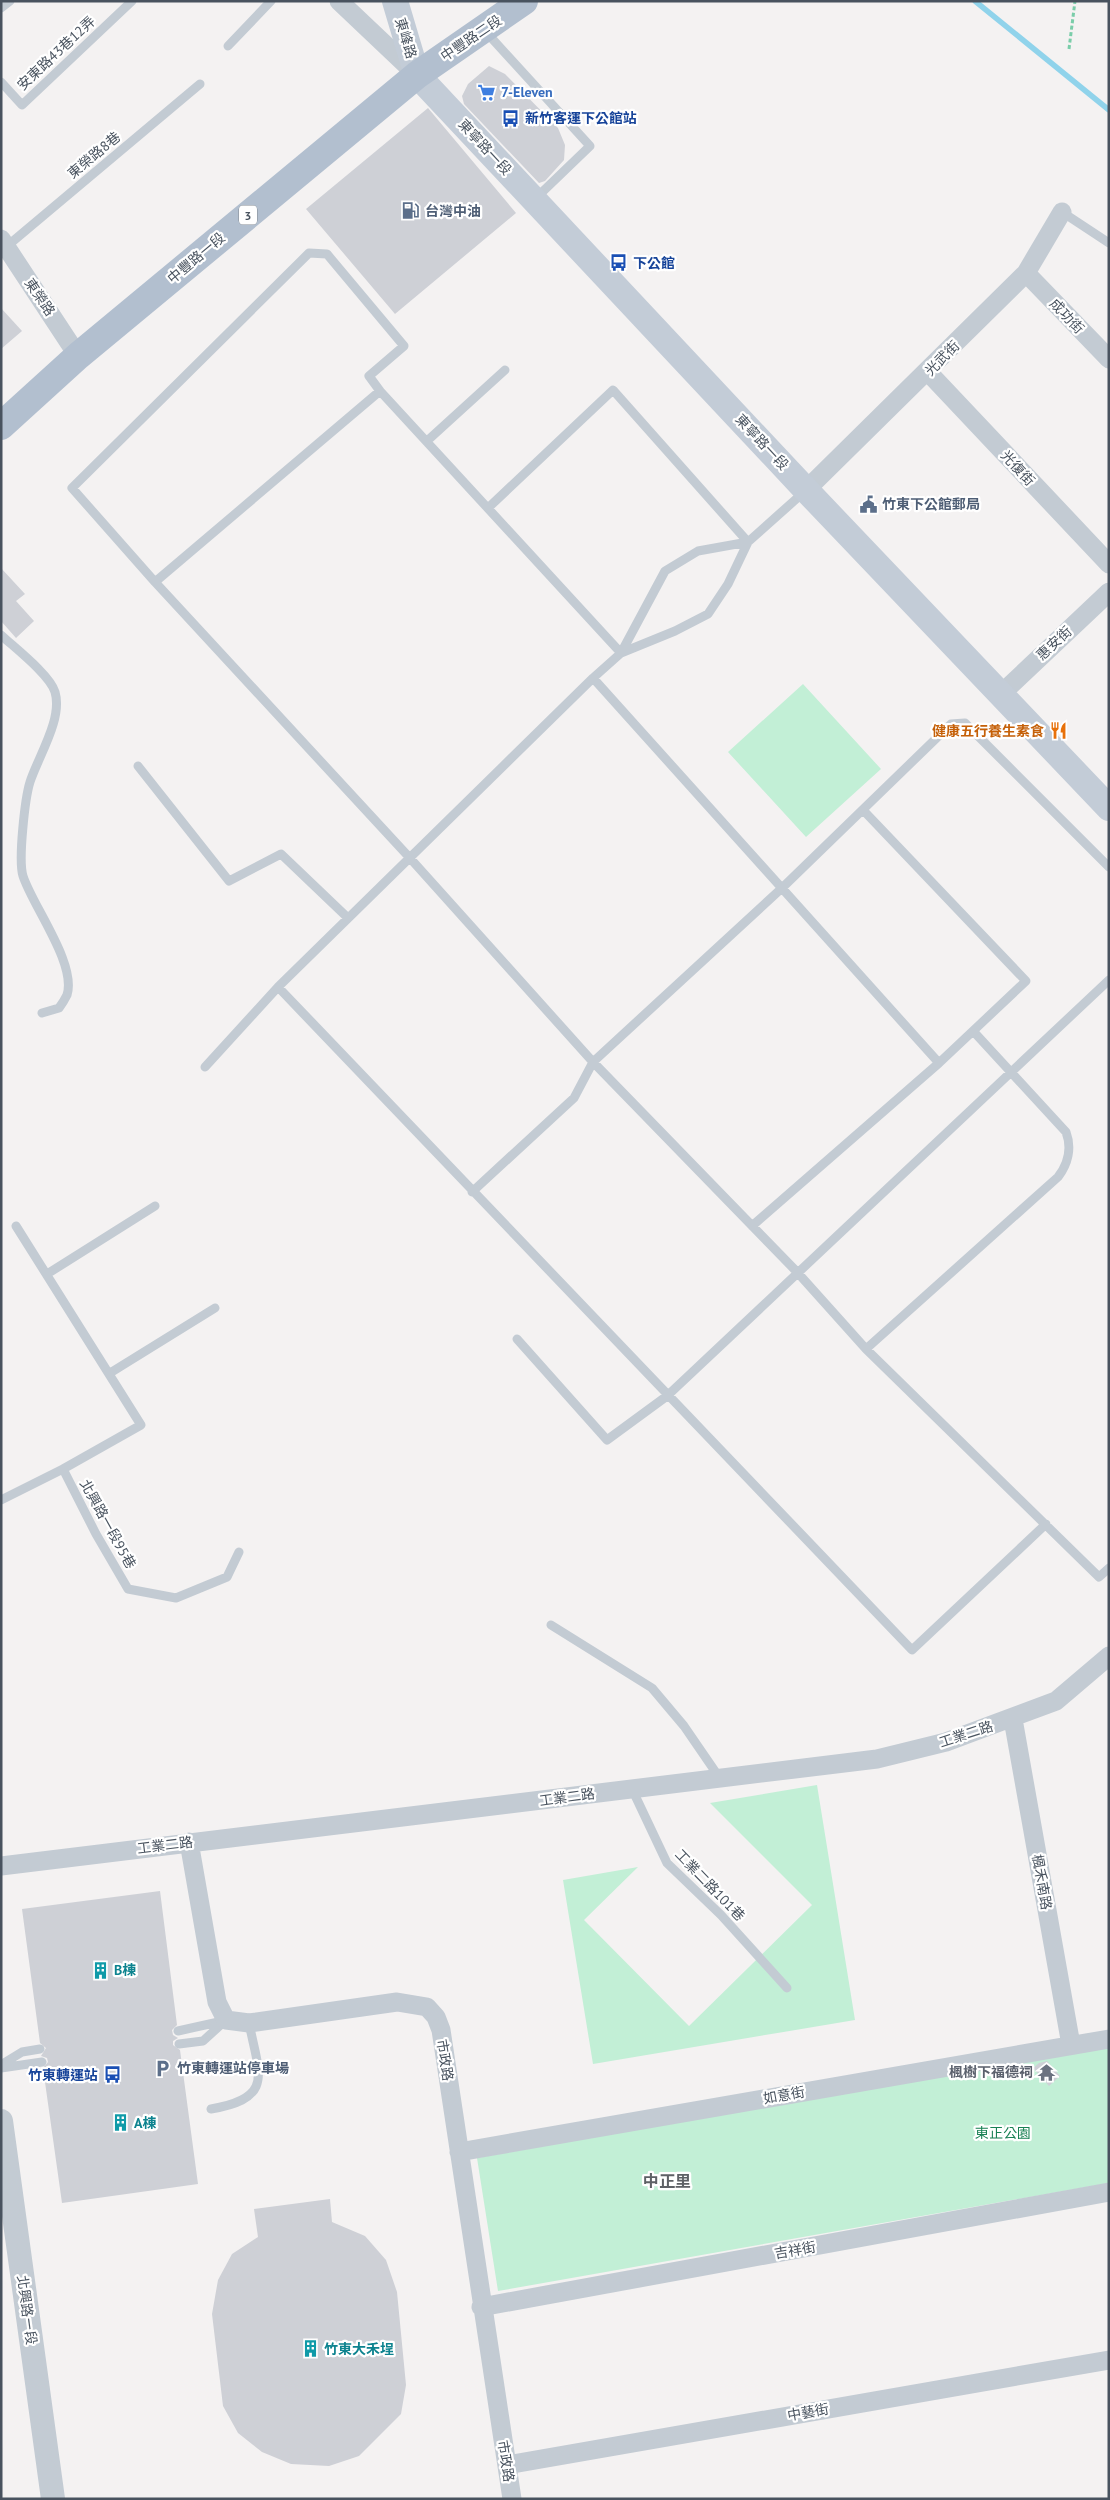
<svg xmlns="http://www.w3.org/2000/svg" width="1110" height="2500" viewBox="0 0 1110 2500" font-family="'PT Sans','Noto Sans TC',sans-serif">
<style>
.green{fill:#c2efd6}
.lines{fill:none;stroke-linecap:round;stroke-linejoin:round}
.stream{stroke:#90d3eb;stroke-width:5.5}
.building{fill:#ced0d6}
.path{stroke:#7acda9;stroke-width:3;stroke-dasharray:4 2.5;stroke-linecap:butt}
.service{stroke:#c3cbd3;stroke-width:9}
.minor{stroke:#c3cbd3;stroke-width:19}
.tertiary{stroke:#c3cbd3;stroke-width:24}
.secondary{stroke:#c3ccd7;stroke-width:26}
.primary{stroke:#b2bfcf;stroke-width:28}
.labels{text-anchor:middle;dominant-baseline:central;stroke-width:4.5;stroke-linejoin:round;paint-order:stroke}
.shield{fill:#fff;stroke:#80878f;stroke-width:1}
.shield-label{font-size:12px;font-weight:bold;fill:#49535f}
.street-label{font-size:14px;fill:#49535f;stroke:#fff}
.shop-label{font-size:14px;font-weight:bold;fill:#366cbe;stroke:#fff;text-anchor:start}
.transit-label{font-size:14px;font-weight:bold;fill:#164399;stroke:#fff;text-anchor:start}
.service-label{font-size:14px;font-weight:bold;fill:#4e5e75;stroke:#fff;text-anchor:start}
.food-label{font-size:14px;font-weight:bold;fill:#c56008;stroke:#fff;text-anchor:end}
.culture-label{font-size:14px;font-weight:bold;fill:#0d838f;stroke:#fff;text-anchor:start}
.worship-label{font-size:14px;font-weight:bold;fill:#5b616d;stroke:#fff;text-anchor:end}
.park-label{font-size:14px;fill:#198154;stroke:#fff}
.quarter-label{font-size:16px;font-weight:bold;fill:#5e6166;stroke:#fff}
</style>
<rect width="100%" height="100%" fill="#f4f2f2"/>
<path class="green" d="M803 684 881 769 806 837 728 752Z
M817 1785 855 2020 593 2064 563 1880 638 1867 584 1920 689 2026 812 1905 710 1803Z
M1109 2044V2183L498 2291 477 2158Z"/>
<g class="lines">
<path class="stream" d="M975 1 1109 110"/>
</g>
<path class="building" d="M489 66 505 74 558 128 565 145 564 160 545 181 539 183 464 104 462 96 468 84Z
M428 108 516 213 395 314 306 209Z
M1 308 22 331 1 349Z
M1 568 25 594 16 601 34 621 16 638 1 621Z
M160 1891 177 2025 172 2030 173 2035 178 2038 173 2041V2045L180 2050 198 2184 62 2203 43 2068 48 2062 47 2058 41 2056 46 2048 40 2043 22 1909Z
M1047 2061 1060 2076 1049 2086 1033 2068 1039 2063Z
M330 2199 332 2222 365 2236 386 2260 397 2292 406 2385 401 2414 359 2456 329 2466 291 2464 262 2452 238 2433 223 2406 212 2314 218 2280 232 2254 258 2237 254 2209Z"/>
<g class="lines">
<path class="path" d="M1069 49 1075 1"/>
<path class="service" d="M1 8 10 1
M486 32 590 146 536 198
M228 46 271 1
M1 82 22 105 132 1
M1062 212 1109 243
M6 247 200 84
M427 441 505 370
M488 508 613 390 748 542 804 492
M155 582 72 488 309 253 327 254 404 346 369 376 380 391
M1 635C15 648 50 675 55 692 63 719 38 757 30 782 25 798 18 860 23 876 32 905 77 964 67 995 65 999 62 1004 59 1008L42 1013
M621 653 380 391 155 582 409 857 593 1062 797 1272 866 1349 1058 1177C1068 1164 1072 1148 1066 1132L974 1032
M621 653 665 571 698 551 748 542 728 584 708 614 675 631 621 653 593 678 939 1063 752 1226
M138 766 229 881 281 854 348 918
M863 810 1026 981 939 1063
M278 987 912 1650 1046 1524
M205 1067 278 987 593 678
M472 1192 574 1098 593 1062 782 888 951 724 965 723 1109 867
M16 1226 141 1425 63 1469
M47 1274 155 1206
M517 1339 607 1440 667 1396 1109 980
M866 1349 1099 1577 1109 1568
M110 1373 215 1308
M1 1500 63 1469 96 1534 128 1589 176 1598 227 1577 239 1552
M551 1625 652 1688 684 1726 719 1777
M632 1789 667 1863 721 1915 787 1988
M178 2031 223 2021
M179 2044 203 2041 226 2020
M1 2065 22 2052 40 2049
M1 2068 42 2062
M211 2109C275 2098 259 2074 249 2023"/>
<path class="minor" d="M339 1 416 74
M1 239 78 356
M1026 273 1109 359
M928 372 1109 564
M806 490 1026 273 1062 212
M1000 695 1109 592
M1013 1719 1071 2045
M189 1842 217 2002 226 2020 249 2023 397 2002 427 2007 436 2017 441 2030 512 2499
M1 1866 877 1759 946 1742 1056 1701 1109 1656
M459 2152 1109 2039
M481 2307 1109 2192
M507 2465 1109 2360"/>
<path class="tertiary" d="M1 2121 53 2499"/>
<path class="secondary" d="M395 1 417 75 806 490 1109 808"/>
<path class="primary" d="M1 426 78 356 417 75 524 1"/>
</g>
<defs>
<symbol id="supermarket-bare" viewBox="-9 -9 18 18"><path d="M-6-5.5h2.5l.6 2H6L4.5 2H-2.5L-4.4-4H-6ZM-1.5 3.2a1.3 1.3 0 1 0 .1 0ZM3 3.2a1.3 1.3 0 1 0 .1 0Z" fill="#3f7fe0" stroke="#fff" stroke-width="2.5" paint-order="stroke"/></symbol>
<symbol id="bus-bare" viewBox="-9 -9 18 18"><path d="M-5-6H5V4H4V6H2V4H-2V6H-4V4H-5ZM-3.5-4V0h7V-4ZM-3.5 1.2v1.5H-2V1.2ZM2 1.2v1.5H3.5V1.2Z" fill="#1a4fb4" stroke="#fff" stroke-width="2.5" paint-order="stroke"/></symbol>
<symbol id="fuel-bare" viewBox="-9 -9 18 18"><path d="M-5.5-6h7V0h2V4h1.3V-2.5L3-4.5l.8-.8L6-3V5H2.5V1h-1V6h-7ZM-4.2-4.7v3.2H.2V-4.7Z" fill="#5c6f8a" stroke="#fff" stroke-width="2.5" paint-order="stroke"/></symbol>
<symbol id="civic-bare" viewBox="-9 -9 18 18"><path d="M-.6-6.5H3V-4.5H.6V-3L4-1V1h2V6H-6V1h2V-1L-.6-3ZM-1.2 2.5V6h2.4V2.5Z" fill="#5c6f8a" stroke="#fff" stroke-width="2.5" paint-order="stroke"/></symbol>
<symbol id="restaurant-bare" viewBox="-9 -9 18 18"><path d="M-5-6h1v4h1v-4h1v4h1v-4h1v5L-1.5 .5V6h-2V.5L-5-1ZM5-6V6H3V1.5H1.5Q1.5-4 5-6Z" fill="#e8710a" stroke="#fff" stroke-width="2.5" paint-order="stroke"/></symbol>
<symbol id="building-bare" viewBox="-9 -9 18 18"><path d="M-4-6H4V6H1V3H-1V6H-4ZM-2.5-4.3h1.7v1.8h-1.7ZM.8-4.3h1.7v1.8H.8ZM-2.5-1h1.7V.8h-1.7ZM.8-1h1.7V.8H.8Z" fill="#0f9aa8" stroke="#fff" stroke-width="2.5" paint-order="stroke"/></symbol>
<symbol id="parking-bare" viewBox="-9 -9 18 18"><path d="M-3.5-5.5H1a3.5 3.5 0 0 1 0 7H-1V5.5H-3.5ZM-1-3.4V-.6H.8a1.4 1.4 0 0 0 0-2.8Z" fill="#5c6f8a" stroke="#fff" stroke-width="2.5" paint-order="stroke"/></symbol>
<symbol id="temple-bare" viewBox="-9 -9 18 18"><path d="M0-6L5-2H3V0L6.5 2.5H4V6H1.5V3h-3V6H-4V2.5H-6.5L-3 0V-2H-5Z" fill="#6b7280" stroke="#fff" stroke-width="2.5" paint-order="stroke"/></symbol>
</defs>
<g fill-rule="evenodd">
<use href="#supermarket-bare" x="474" y="80" width="25" height="25"/>
<use href="#bus-bare" x="498" y="106" width="25" height="25"/>
<use href="#fuel-bare" x="398" y="198" width="25" height="25"/>
<use href="#bus-bare" x="606" y="250" width="25" height="25"/>
<use href="#civic-bare" x="856" y="492" width="25" height="25"/>
<use href="#restaurant-bare" x="1046" y="718" width="25" height="25"/>
<use href="#building-bare" x="88" y="1958" width="25" height="25"/>
<use href="#parking-bare" x="150" y="2056" width="25" height="25"/>
<use href="#temple-bare" x="1034" y="2060" width="25" height="25"/>
<use href="#bus-bare" x="100" y="2062" width="25" height="25"/>
<use href="#building-bare" x="108" y="2110" width="25" height="25"/>
<use href="#building-bare" x="298" y="2336" width="25" height="25"/>
</g>
<g class="labels">
<rect class="shield" x="239" y="205.5" width="18" height="19" rx="4"/>
<g class="shield-label">
<text x="248" y="215">3</text>
</g>
<g class="street-label">
<text transform="translate(406 38) rotate(73)">東峰路</text>
<text transform="translate(471 38) rotate(-34)">中豐路二段</text>
<text transform="translate(56 53) rotate(-43)">安東路43巷12弄</text>
<text transform="translate(485 147) rotate(47)">東寧路一段</text>
<text transform="translate(94 155) rotate(-40)">東榮路8巷</text>
<text transform="translate(196 258) rotate(-40)">中豐路一段</text>
<text transform="translate(40 297) rotate(56)">東榮路</text>
<text transform="translate(1067 316) rotate(46)">成功街</text>
<text transform="translate(942 358) rotate(-45)">光武街</text>
<text transform="translate(762 442) rotate(47)">東寧路一段</text>
<text transform="translate(1018 468) rotate(47)">光復街</text>
<text transform="translate(1054 643) rotate(-43)">惠安街</text>
<text transform="translate(108 1524) rotate(61)">北興路一段95巷</text>
<text transform="translate(966 1734) rotate(-18)">工業二路</text>
<text transform="translate(567 1797) rotate(-8)">工業二路</text>
<text transform="translate(165 1845) rotate(-7)">工業二路</text>
<text transform="translate(1042 1882) rotate(80)">楓禾南路</text>
<text transform="translate(710 1885) rotate(46)">工業二路101巷</text>
<text transform="translate(445 2060) rotate(81)">市政路</text>
<text transform="translate(784 2095) rotate(-10)">如意街</text>
<text transform="translate(795 2250) rotate(-10)">吉祥街</text>
<text transform="translate(27 2310) rotate(82)">北興路ㄧ段</text>
<text transform="translate(808 2412) rotate(-10)">中藝街</text>
<text transform="translate(506 2461) rotate(81)">市政路</text>
</g>
<g class="shop-label">
<text x="501" y="92">7-Eleven</text>
</g>
<g class="transit-label">
<text x="525" y="118">新竹客運下公館站</text>
<text x="633" y="263">下公館</text>
<text x="98" y="2075" text-anchor="end">竹東轉運站</text>
</g>
<g class="service-label">
<text x="425" y="211">台灣中油</text>
<text x="882" y="504">竹東下公館郵局</text>
<text x="177" y="2068">竹東轉運站停車場</text>
</g>
<g class="food-label">
<text x="1044" y="731">健康五行養生素食</text>
</g>
<g class="culture-label">
<text x="114" y="1970">B棟</text>
<text x="134" y="2123">A棟</text>
<text x="324" y="2349">竹東大禾埕</text>
</g>
<g class="worship-label">
<text x="1033" y="2072">楓樹下福德祠</text>
</g>
<g class="park-label">
<text x="1003" y="2133">東正公園</text>
</g>
<g class="quarter-label">
<text x="667" y="2181">中正里</text>
</g>
</g>
<rect width="1110" height="2500" fill="none" stroke="#49535f" stroke-width="5"/>
</svg>
